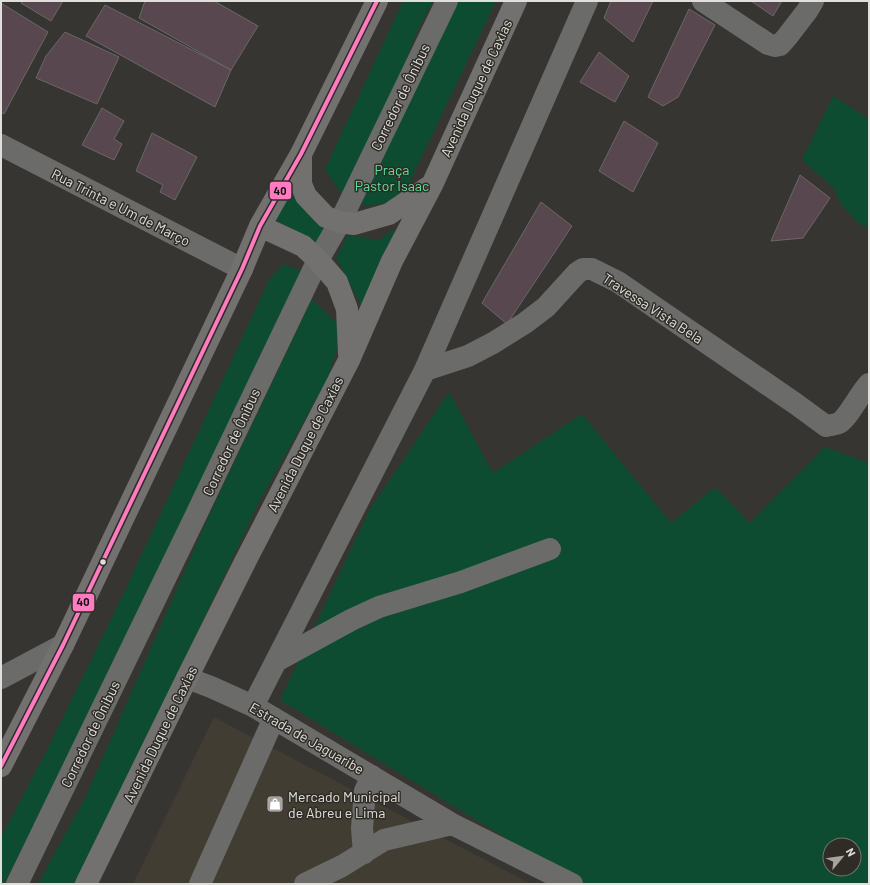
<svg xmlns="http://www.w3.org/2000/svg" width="870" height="885" viewBox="0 0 870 885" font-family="Barlow,sans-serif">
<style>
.built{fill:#423d32}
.green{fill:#0e4c31;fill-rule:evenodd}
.building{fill:#58474e;stroke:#6a6867}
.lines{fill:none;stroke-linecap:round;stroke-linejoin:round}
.minor{stroke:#6b6b6a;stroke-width:22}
.highway{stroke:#727170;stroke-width:22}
.bus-1-casing{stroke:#2f2c26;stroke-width:7}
.bus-1{stroke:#fe7ac1;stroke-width:4}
.bus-dot{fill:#e1dfdb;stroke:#2f2c26;stroke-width:1.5}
.labels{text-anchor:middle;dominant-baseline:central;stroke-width:3;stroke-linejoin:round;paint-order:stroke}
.street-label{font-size:14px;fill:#e1dfdb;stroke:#2f2c26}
.park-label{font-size:14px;fill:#5de09d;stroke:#2f2c26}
.poi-label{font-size:14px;fill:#e1dfdb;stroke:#2f2c26;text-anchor:start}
.line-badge{stroke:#2f2c26;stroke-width:1.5}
.pale-badge-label{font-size:11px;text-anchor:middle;font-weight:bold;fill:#111}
</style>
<rect width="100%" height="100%" fill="#373532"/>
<path class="built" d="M214 717 531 884H133Z"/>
<path class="green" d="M403 1H433L418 30 348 202 340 192 325 169Z
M456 1H496L403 196C387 203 377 207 359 204Z
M833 96 869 119V228L858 223 840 203 834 188 802 160Z
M292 187 327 227 317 246 302 234 274 219Z
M414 218 363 309 346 276 336 258 348 235 378 240Z
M284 264 303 272 113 669 4 884H1V837L45 754 122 597 269 280Z
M312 299 343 329 328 378 259 502 79 884H38L86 796 210 513Z
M449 392 493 473 582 414 671 523 715 487 750 523 825 447 869 463V884H581L280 700 370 509ZM830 845H854V869H830Z"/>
<path class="building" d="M22 1H63L51 21 21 3Z
M145 1H214L258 26 231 70 139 18Z
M611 1H653L633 42 604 18Z
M751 1H782L773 16Z
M1 3 48 32 4 114 1 112Z
M105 5 231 70 215 107 86 36Z
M689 9 715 25 678 97 663 106 648 97Z
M65 32 119 57 97 104 36 78 46 56Z
M599 52 629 76 615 102 580 82Z
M102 108 124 121 114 139 122 144 114 160 82 145Z
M624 121 658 143 633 192 599 171Z
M152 133 197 157 175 200 160 192 163 185 136 171Z
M800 175 830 198 803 238 771 241Z
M541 202 572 226 507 324 482 303Z"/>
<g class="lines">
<path class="minor" d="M703 1 768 44 775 46 780 45 787 37 807 11 813 1
M1 145 242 269
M425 370 468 356 493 343 525 323 546 307 577 273 583 269H592L618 282 796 404 826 426C830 425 835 425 839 423 848 418 860 393 869 384
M276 661 351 620 379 607 461 582 550 549
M1 678 63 645
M187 678 211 687 253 706 452 824 572 884
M253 706 425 370 587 1
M364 853 362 828 365 791 372 776
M17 884 196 515 318 260 340 222 447 1
M200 884 274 718
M305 884 342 866 384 840 452 824"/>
<path class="highway" d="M301 155V184L306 196 326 217 340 222 354 224 389 214 430 186
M260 226 303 246 318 260 337 282 347 309 349 354
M1 766 63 645 141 481 242 269 260 226 301 154 377 1
M86 884 187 678 244 564 349 360 392 261 432 185 516 1"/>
<defs>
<path id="bus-1" d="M1 766 63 645 141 481 242 269 260 226 301 154 377 1"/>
</defs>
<use href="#bus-1" class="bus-1-casing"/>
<use href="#bus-1" class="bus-1"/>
</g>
<defs>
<symbol id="shop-square" viewBox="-11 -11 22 22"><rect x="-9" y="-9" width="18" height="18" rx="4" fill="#a6a4a0" stroke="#2f2c26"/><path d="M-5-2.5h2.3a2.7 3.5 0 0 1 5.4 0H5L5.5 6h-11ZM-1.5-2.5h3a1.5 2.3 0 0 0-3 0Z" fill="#fff"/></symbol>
</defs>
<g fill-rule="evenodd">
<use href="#shop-square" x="265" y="794" width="20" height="20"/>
</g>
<circle class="bus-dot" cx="103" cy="562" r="3.5"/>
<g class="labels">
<g class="street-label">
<text transform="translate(476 88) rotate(-65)">Avenida Duque de Caxias</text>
<text transform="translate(400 97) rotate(-64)">Corredor de Ônibus</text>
<text transform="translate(121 207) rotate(27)">Rua Trinta e Um de Março</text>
<text transform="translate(653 308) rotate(33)">Travessa Vista Bela</text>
<text transform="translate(231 442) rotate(-65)">Corredor de Ônibus</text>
<text transform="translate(305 444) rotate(-63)">Avenida Duque de Caxias</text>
<text transform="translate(90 734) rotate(-64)">Corredor de Ônibus</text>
<text transform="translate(160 734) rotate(-64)">Avenida Duque de Caxias</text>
<text transform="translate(307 738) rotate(30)">Estrada de Jaguaribe</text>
</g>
<g class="park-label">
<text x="392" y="169">Praça<tspan x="392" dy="16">Pastor Isaac</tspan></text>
</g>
<g class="poi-label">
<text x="288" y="796">Mercado Municipal<tspan x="288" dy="16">de Abreu e Lima</tspan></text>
</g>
</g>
<g class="line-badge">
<rect x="269" y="181" width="23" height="19" rx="4" fill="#fe7ac1"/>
<rect x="72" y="593" width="23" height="19" rx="4" fill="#fe7ac1"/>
</g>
<g class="pale-badge-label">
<text x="280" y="195">40</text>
<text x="83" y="606">40</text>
</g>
<rect width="870" height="885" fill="none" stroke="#e1dfdb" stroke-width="4"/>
<g transform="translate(842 857) rotate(61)"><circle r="19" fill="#2f2c26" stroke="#76746e"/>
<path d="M0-3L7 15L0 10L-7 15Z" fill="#a6a4a0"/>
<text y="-6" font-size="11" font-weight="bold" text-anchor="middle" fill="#e1dfdb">N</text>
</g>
</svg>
